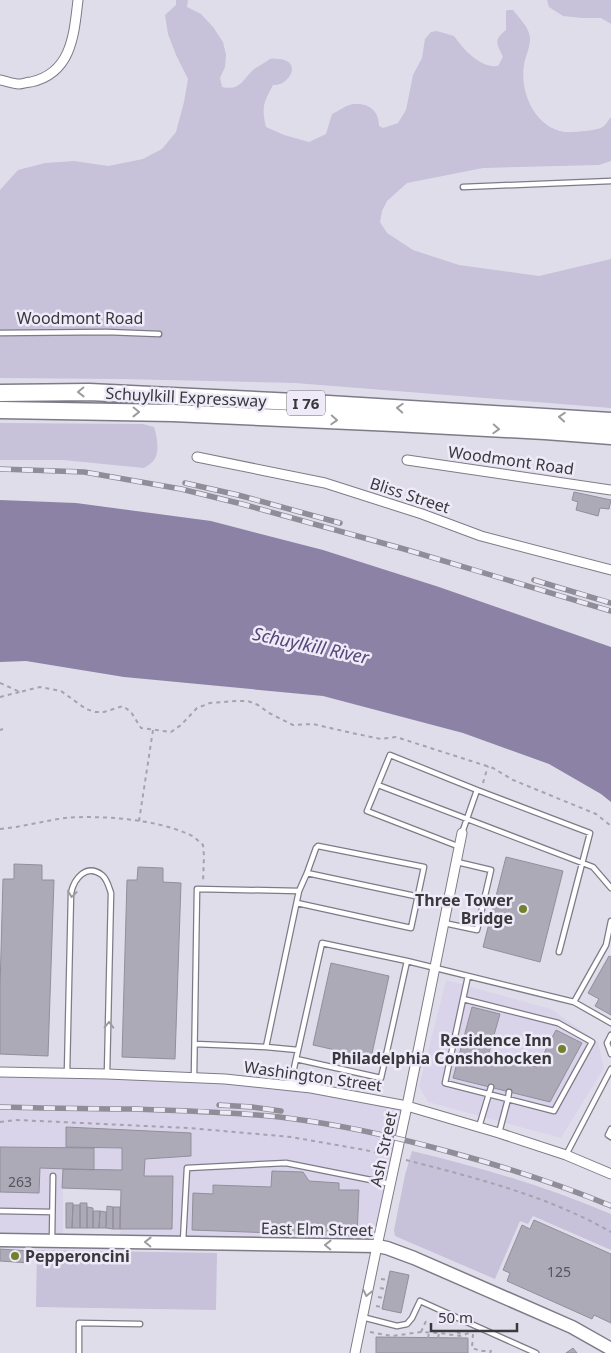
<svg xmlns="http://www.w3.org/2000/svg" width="611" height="1353" viewBox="0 0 611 1353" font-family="'Noto Sans',sans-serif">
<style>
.built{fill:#dad4ea}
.green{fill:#c7c1d9}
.water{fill:#8c82a5}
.building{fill:#adaab8;stroke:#928e9c}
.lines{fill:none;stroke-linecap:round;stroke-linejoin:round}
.service-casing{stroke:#7e7b88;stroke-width:7}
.minor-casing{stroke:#7e7b88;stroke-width:11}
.secondary-casing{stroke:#7e7b88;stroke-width:15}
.motorway-casing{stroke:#7e7b88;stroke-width:19}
.path{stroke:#a5a3ae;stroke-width:2;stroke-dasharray:4 4;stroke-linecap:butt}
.service{stroke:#fff;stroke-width:4.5}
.minor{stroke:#fff;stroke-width:9}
.secondary{stroke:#fff;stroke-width:12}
.motorway{stroke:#fff;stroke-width:16}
.rail-casing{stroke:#8f8d97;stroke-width:5.5}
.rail{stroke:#eeeaf8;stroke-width:4;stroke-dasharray:11;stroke-linecap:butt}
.oneway{stroke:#9c9c9e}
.poi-dot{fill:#73812f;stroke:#eeeaf8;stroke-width:2}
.labels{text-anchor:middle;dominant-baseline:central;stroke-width:5;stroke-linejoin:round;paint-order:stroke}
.number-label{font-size:14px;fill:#56545c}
.shield{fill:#eeeaf8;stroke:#6f6d75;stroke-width:1}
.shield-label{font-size:15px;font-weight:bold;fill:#39383d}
.street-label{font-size:16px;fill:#39383d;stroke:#eeeaf8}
.poi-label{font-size:16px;font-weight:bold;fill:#39383d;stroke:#eeeaf8;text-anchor:end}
.water-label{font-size:18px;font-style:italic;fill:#564679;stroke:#eeeaf8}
</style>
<rect width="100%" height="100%" fill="#e0ddeb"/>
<path class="built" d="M446 980 551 1009 598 1042 604 1068 561 1138 428 1102 419 1087Z
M0 1072 225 1079 407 1106 377 1246 120 1241 121 1190 63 1188V1240H0Z"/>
<path class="green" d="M176 0H188L187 7 201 14 213 27 223 42 226 55 225 67 220 78 222 87C241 91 242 80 254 69 257 67 261 65 264 63 266 62 268 60 270 59 273 58 276 59 278 59 303 60 290 86 273 85 264 102 261 107 266 127L284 135 309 142 326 134 332 114C339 111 347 104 355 104 370 103 379 112 379 126L383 128 398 123 406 110 413 75 422 58 425 39 431 32 437 31 454 36C464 50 480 68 498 66L503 57C497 44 493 40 506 30V11L508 10H513C519 18 530 28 530 39 530 48 525 57 524 65 519 96 539 135 574 132 583 131 597 131 604 126 607 123 609 119 611 117V161L599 165 483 168 407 183 387 201 382 211 380 222 387 233 413 250 459 265 539 276 611 259V408L295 383 122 379 0 378V190L18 170 45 163 74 161 108 166 143 159 162 149 176 132 184 102 188 79 176 55 168 34 165 15 176 5Z
M547 0H611V24L601 18H582L563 16 549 7Z
M0 423 143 424 154 427C157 436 160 452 154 460 152 463 147 466 144 468L63 460H0Z
M412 1151C480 1167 547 1187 611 1214V1250L533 1216 528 1224 520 1221 495 1279 395 1236 394 1230 405 1175Z
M37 1250 217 1253 216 1310 36 1307Z"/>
<path class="water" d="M0 500 76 503 211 521 323 550 439 587 611 647V802L601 794 549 764 463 733 323 696 124 677 26 661 0 662Z"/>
<path class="building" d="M574 492 611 500 609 509 600 508 598 516 576 510 578 502 572 500Z
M506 857 563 871 540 962 483 947Z
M14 864 42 865V880H54L48 1056 0 1054V988L3 879H14Z
M138 867 163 868V882L181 883 175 1059 122 1057 127 880H137Z
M609 956 611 957V1015L595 1006 599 999 588 993Z
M331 963 389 976 371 1058 313 1045Z
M472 1007 500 1014 488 1056 537 1067 556 1030 582 1043 550 1102 453 1078Z
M66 1127 191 1133V1156L145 1159 144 1176H173L172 1229H120L121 1190 62 1188 63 1169 122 1170V1148L66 1147Z
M0 1147 94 1148V1170L40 1168 39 1193 0 1192Z
M272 1171 303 1172 309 1181 339 1183V1190H359L357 1236 192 1230 193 1193 213 1194V1185L271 1187Z
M66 1203H73L72 1228H66Z
M80 1203H87V1228H80Z
M73 1205H80V1228H72Z
M107 1206 113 1207V1229L106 1228Z
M87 1207 93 1208V1228H87Z
M113 1207H120V1229H113Z
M93 1211H100L99 1228H93Z
M100 1211 106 1212V1228H99Z
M534 1220 611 1254V1323L594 1315 592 1319 507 1281 510 1273 503 1270 522 1225 530 1229Z
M0 1249 29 1251V1263L0 1261Z
M390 1271 409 1275 401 1313 382 1309Z
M376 1337 468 1338V1353H376Z
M573 1348 577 1353H566Z"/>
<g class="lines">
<defs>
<path id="service" d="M463 187 611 181
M0 333 107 332 159 334
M378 785 593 867 611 888
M477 790 590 833 559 952
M460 847 367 811 390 755 477 790 462 833
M307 873 448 903
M297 903 411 928 424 867 318 846 316 848 307 873 299 891
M444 923 477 930 491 870 457 862
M407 961 574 1002 611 1023
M463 999 558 1023 592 1042 554 1111 445 1083 468 976
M574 1002 606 945 611 921
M611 1035 607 1043 611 1054
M266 1047 298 1050
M67 1073 71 893C74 879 86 863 102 875 107 879 109 887 111 893L107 1074
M194 1077 197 889 299 891 266 1047 195 1044
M290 1086 322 943 407 961 381 1078 296 1059
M479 1127 491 1087
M611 1129 608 1135 611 1137
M499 1133 508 1099 509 1092
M566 1155 611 1069
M0 1211 52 1212
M52 1239 53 1176
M183 1241 187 1168 286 1163 391 1184
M362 1317 397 1326 407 1324 412 1318 420 1301 536 1353
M79 1353V1323L140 1324"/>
<path id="minor" d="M0 80C6 81 13 84 19 84 23 84 27 82 31 82 72 73 74 34 78 0
M197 457 325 483 422 514 481 536 611 570
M407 460 611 490
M0 1072 107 1074 225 1079 311 1088 407 1106 499 1133 566 1155 611 1174
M355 1353 377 1246 407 1106 462 833"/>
<path id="secondary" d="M0 1240 377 1246 387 1248 414 1258 572 1327 611 1349"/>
<path id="motorway" d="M0 393 89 392 295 402 611 421
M0 410 173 413 394 423 545 431 611 436"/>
</defs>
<use href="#service" class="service-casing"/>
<use href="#minor" class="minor-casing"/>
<use href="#secondary" class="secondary-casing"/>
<use href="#motorway" class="motorway-casing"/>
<path class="path" d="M0 683 20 692 40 687 61 691 86 709 95 712H104L123 706 131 712 141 728 171 732 181 725 197 708 210 703 236 701H248L258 705 269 713 293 725 313 724 352 733 381 739 396 737 493 768 513 780 596 814 611 826
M0 697 20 692
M0 730 3 729
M483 783 488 766
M139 821 153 730
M0 829C22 827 43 821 65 818 100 815 155 819 188 834 194 836 198 841 203 845L204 856 203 882
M0 1122 17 1120 189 1128 291 1137 365 1150 387 1155
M406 1160C476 1178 548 1196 611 1232
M381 1279 388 1280
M380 1288 386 1289
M378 1297 384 1298
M376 1306 382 1307
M370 1332 392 1336 421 1332 439 1333 461 1336 471 1332
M421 1332 426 1321
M457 1332 463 1335
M473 1334 472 1348 481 1351H491L490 1353
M428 1338 429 1333
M438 1338 439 1333"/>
<use href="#service" class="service"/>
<use href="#minor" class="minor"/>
<use href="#secondary" class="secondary"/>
<use href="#motorway" class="motorway"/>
<defs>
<path id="rail" d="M0 469 84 472 181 489 242 504 404 549 611 611
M185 483 238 495 340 523
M534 580 611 603
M219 1105 252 1107 281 1111
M0 1107C45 1108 91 1109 136 1109 186 1111 237 1112 287 1118 342 1125 396 1137 450 1152 505 1167 559 1184 611 1206"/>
</defs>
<use href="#rail" class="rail-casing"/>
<use href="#rail" class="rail"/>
</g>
<defs><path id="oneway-chevron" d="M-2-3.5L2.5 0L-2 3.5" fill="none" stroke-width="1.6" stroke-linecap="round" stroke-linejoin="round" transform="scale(1.25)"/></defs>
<g class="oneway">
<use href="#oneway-chevron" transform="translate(81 392) rotate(179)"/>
<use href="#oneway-chevron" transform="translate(400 408) rotate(-177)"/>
<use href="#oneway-chevron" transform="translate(136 412) rotate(1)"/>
<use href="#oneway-chevron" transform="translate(562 417) rotate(-176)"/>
<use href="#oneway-chevron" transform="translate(334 420) rotate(3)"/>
<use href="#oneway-chevron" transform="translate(496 429) rotate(3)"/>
<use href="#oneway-chevron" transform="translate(72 894) rotate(98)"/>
<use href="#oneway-chevron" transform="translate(109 1025) rotate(-89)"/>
<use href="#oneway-chevron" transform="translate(148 1242) rotate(-179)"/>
<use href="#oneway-chevron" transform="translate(328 1245) rotate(-179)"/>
<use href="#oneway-chevron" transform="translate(367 1293) rotate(102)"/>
</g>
<g class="poi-dot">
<circle cx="523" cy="909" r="5"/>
<circle cx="562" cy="1049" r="5"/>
<circle cx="15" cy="1256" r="5"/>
</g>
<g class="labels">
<g class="number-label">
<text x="20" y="1181">263</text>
<text x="559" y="1271">125</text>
</g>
<rect class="shield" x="287" y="390.5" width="38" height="25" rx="4"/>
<g class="shield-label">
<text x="306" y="403">I 76</text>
</g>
<g class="street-label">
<text x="80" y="318">Woodmont Road</text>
<text transform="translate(186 397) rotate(3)">Schuylkill Expressway</text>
<text transform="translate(511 460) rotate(8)">Woodmont Road</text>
<text transform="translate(410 495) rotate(18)">Bliss Street</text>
<text transform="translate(313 1076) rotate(8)">Washington Street</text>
<text transform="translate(383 1149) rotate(-78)">Ash Street</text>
<text transform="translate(317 1229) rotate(1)">East Elm Street</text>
</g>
<g class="poi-label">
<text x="513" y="900">Three Tower<tspan x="513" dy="18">Bridge</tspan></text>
<text x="552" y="1040">Residence Inn<tspan x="552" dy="18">Philadelphia Conshohocken</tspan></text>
<text x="25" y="1256" text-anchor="start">Pepperoncini</text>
</g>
<g class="water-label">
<text transform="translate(311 645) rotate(12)">Schuylkill River</text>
</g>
</g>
<path d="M431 1323v8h86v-8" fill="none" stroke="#39383d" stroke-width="2.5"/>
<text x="438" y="1323" font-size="15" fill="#39383d" stroke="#eeeaf8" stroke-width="4" paint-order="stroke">50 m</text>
</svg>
